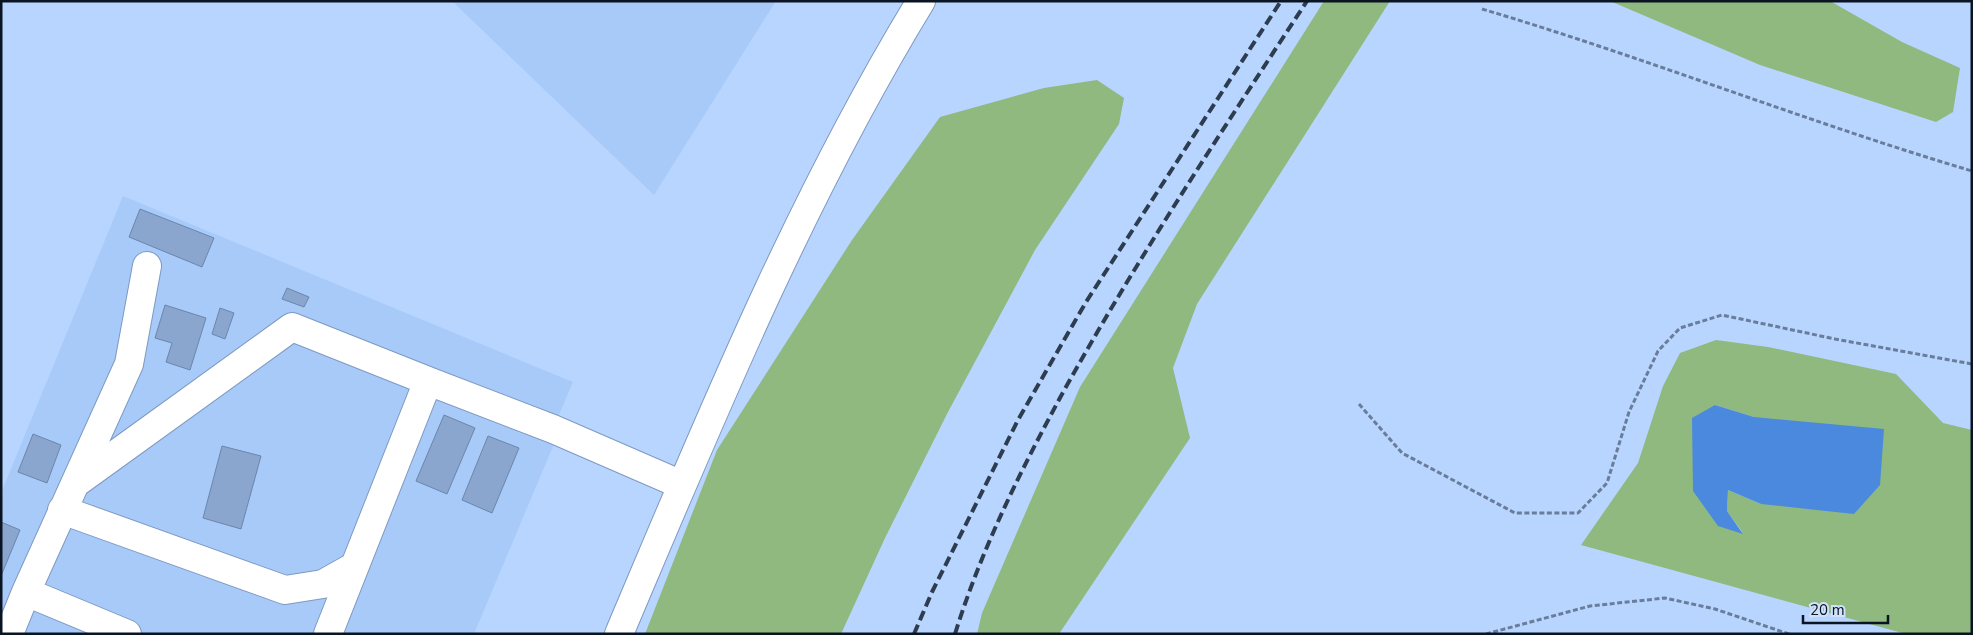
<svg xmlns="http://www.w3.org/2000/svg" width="1973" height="635" viewBox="0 0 1973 635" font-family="'Nunito Sans',sans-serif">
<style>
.built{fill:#a8caf9}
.green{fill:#8fb97e;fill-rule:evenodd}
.water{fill:#4b89df}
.building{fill:#8aa6ce;stroke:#6b86ac}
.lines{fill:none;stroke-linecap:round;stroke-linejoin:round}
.minor-casing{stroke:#7e99c1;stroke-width:30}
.path{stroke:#697d9a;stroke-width:3;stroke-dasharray:5 2.5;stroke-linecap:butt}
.minor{stroke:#fff;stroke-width:28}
.rail{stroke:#2e3c50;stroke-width:4;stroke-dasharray:10 5;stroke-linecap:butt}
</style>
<rect width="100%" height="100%" fill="#b8d5ff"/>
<path class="built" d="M452 1H776L654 195Z
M123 196 573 382 553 429 554 444 474 634H1V493Z"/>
<path class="green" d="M1324 1H1390L1197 304 1173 368 1190 438 1059 634H977L982 613 1080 387Z
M1610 1H1830L1902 42 1960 68 1953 112 1936 122 1760 65Z
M1097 80 1124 98 1119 124 1035 250 948 412 885 538 841 634H645L717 450 852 240 940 117 1044 88Z
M1716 340 1768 347 1896 374 1943 423 1972 430V634H1906L1581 545 1638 463 1663 386 1680 353ZM1715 405 1754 417 1761 504 1728 490 1727 511 1743 533 1693 491Z"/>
<path class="water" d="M1715 405 1754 417 1884 429 1880 485 1854 514 1761 504 1728 490 1727 511 1743 534 1718 526 1693 491 1692 418Z"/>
<path class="building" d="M140 209 214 238 202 267 129 237Z
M287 288 309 297 304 307 282 299Z
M165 305 206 318 190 370 166 362 172 343 155 338Z
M220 308 234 313 225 339 212 334Z
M444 415 475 428 447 494 416 481Z
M33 434 61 445 47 483 18 472Z
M488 436 519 448 492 513 462 500Z
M222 446 261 456 241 529 203 518Z
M1 522 20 530 1 576Z"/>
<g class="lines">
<defs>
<path id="minor" d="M76 483 292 327 428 381
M62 510 285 590 323 584 355 566
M9 634 26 592
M127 634 26 592 129 364 147 266
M328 634 428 381 553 429 682 485
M619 634C710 419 799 201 921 1"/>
</defs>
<use href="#minor" class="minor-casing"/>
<path class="path" d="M1482 9C1647 58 1807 122 1972 171
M1359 404 1402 453 1515 513H1578L1607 483 1629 412 1658 351 1680 328 1722 315 1835 339 1972 364
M1486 634 1590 606 1665 598 1715 609 1789 634"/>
<use href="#minor" class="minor"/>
<path class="rail" d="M914 634 932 592 1018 420 1086 302 1281 1
M955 634C981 550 1020 472 1061 396 1136 260 1222 131 1307 1"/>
</g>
<rect width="1973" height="635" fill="none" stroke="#0a1422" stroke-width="5"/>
<path d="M1803 615v8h85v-8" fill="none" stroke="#0a1422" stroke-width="2.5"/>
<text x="1810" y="615" font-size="15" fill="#0a1422" stroke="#cfe1fb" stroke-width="4" paint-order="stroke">20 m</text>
</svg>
